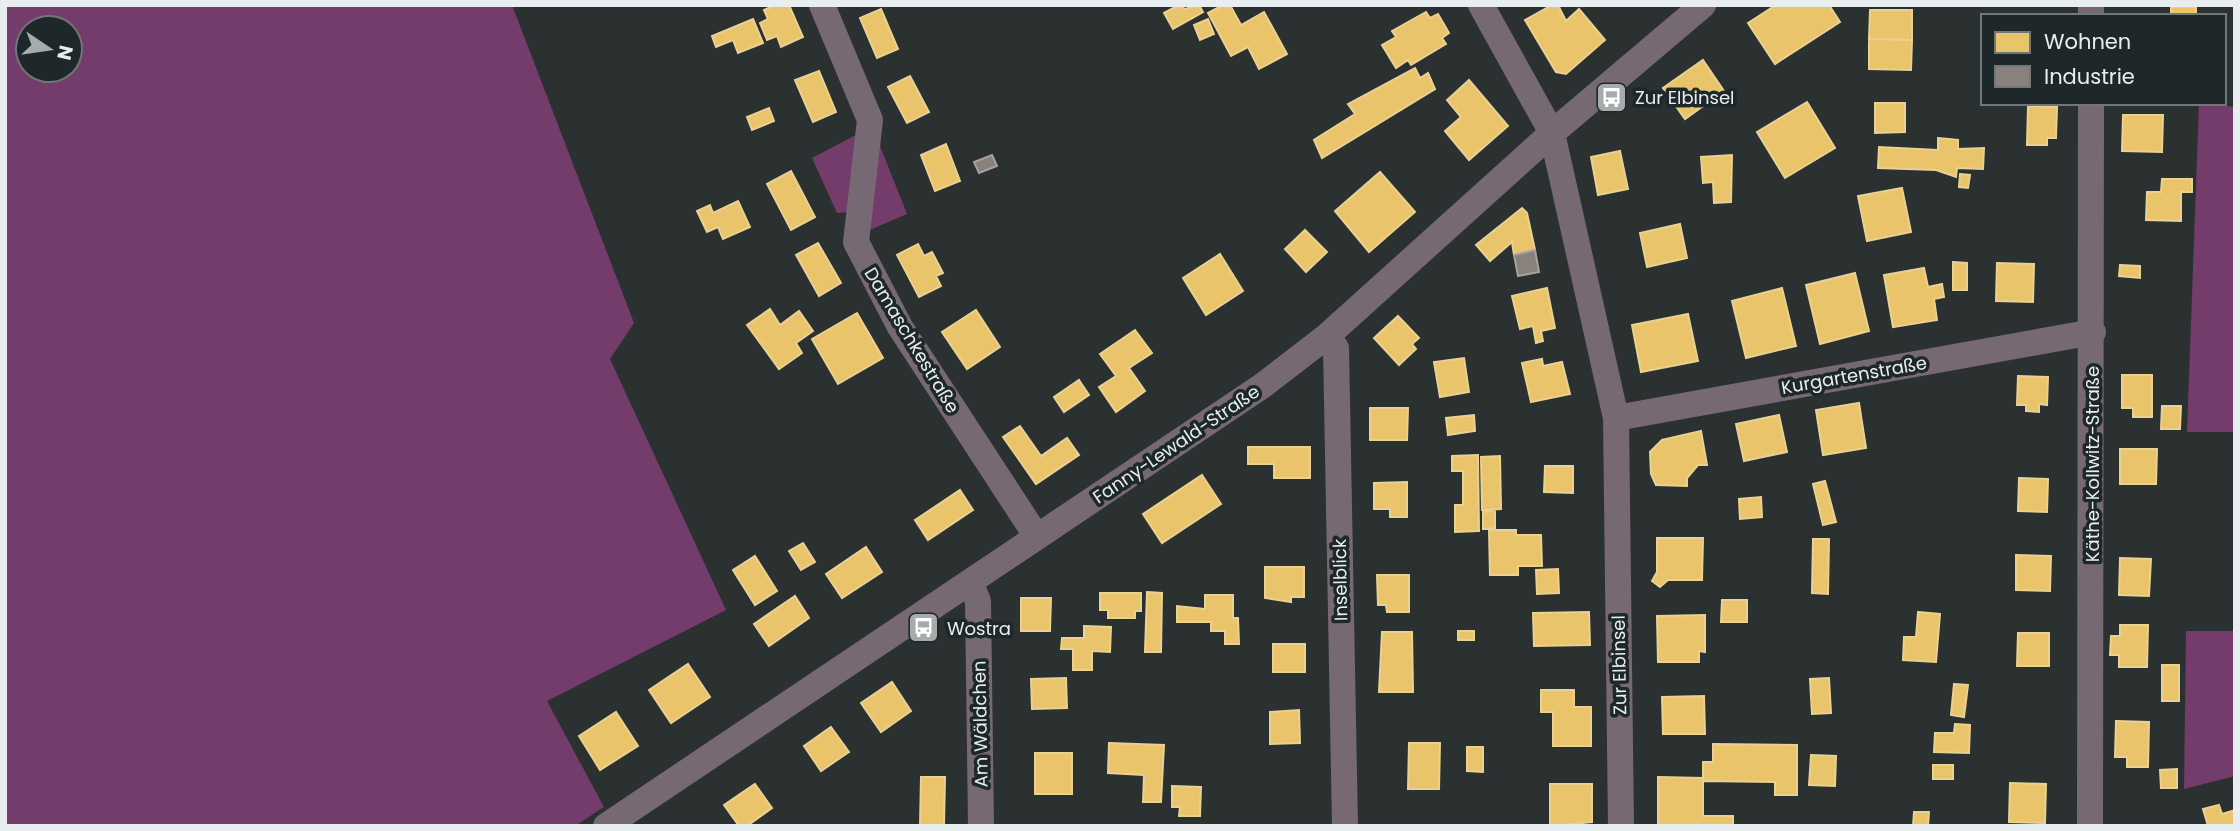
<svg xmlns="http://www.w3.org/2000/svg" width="2240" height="831" viewBox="0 0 2240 831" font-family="Poppins,sans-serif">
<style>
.green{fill:#743c6b;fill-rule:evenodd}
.homes{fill:#e9c46a;stroke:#e9d192;stroke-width:2}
.industry{fill:#8a817c;stroke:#a6a29e;stroke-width:2}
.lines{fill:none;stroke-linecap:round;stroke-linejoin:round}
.minor{stroke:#766974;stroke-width:26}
.labels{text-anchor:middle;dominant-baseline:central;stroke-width:7;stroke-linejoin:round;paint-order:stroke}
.poi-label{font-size:18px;fill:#e8eeef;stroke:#1e282a;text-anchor:start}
.street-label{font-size:18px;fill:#e8eeef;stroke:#1e282a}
</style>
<rect width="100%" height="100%" fill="#2b3031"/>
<path class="green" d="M5 5H512L634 323 610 359 726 610 547 701 604 807 575 826H5ZM28 28H70V70H28Z
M2199 103 2235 107V432H2187Z
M854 136 860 139 851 212 837 213 812 158Z
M880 146 907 214 865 232 875 149Z
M2186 631H2235V776L2184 789Z"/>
<path class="homes" d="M775 5H789L803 37 781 47 777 36 767 40 760 23 768 19 764 10Z
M1179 5 1185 9 1199 5 1203 12 1173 29 1164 13Z
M1223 5H1230L1241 25 1264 12 1287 54 1259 69 1248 47 1231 56 1208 13Z
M1552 5H1558L1566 21 1579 9 1605 40 1566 74 1556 72 1525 20Z
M1776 5H1829L1840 22 1775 64 1748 23Z
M2171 7H2196V16H2171Z
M881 9 898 49 877 58 860 18Z
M1870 10H1912V40L1869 39Z
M1426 12 1430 18 1438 14 1449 33 1442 38 1446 44 1411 65 1408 60 1396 68 1382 45 1396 37 1392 31Z
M753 19 763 43 738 53 733 40 716 47 712 36Z
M1208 19 1214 34 1200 40 1194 25Z
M1869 39 1912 40 1911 70 1869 69Z
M1703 60 1724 91 1685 119 1663 88Z
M1415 68 1420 78 1428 73 1435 89 1322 158 1314 140 1355 114 1348 104Z
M819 71 836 112 813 122 795 80Z
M910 76 929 112 907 123 888 87Z
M1469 80 1508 126 1469 160 1445 131 1461 117 1447 100Z
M1807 102 1835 148 1785 178 1757 132Z
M1875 103H1905V132L1875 133Z
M2028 106 2057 107 2056 138H2047V145H2027Z
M769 108 774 121 752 130 747 117Z
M2123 115H2163L2162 152 2122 151Z
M1938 138 1958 140V149L1984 148 1983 169 1957 168 1956 177 1936 170 1878 168 1879 147 1938 150Z
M946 144 960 181 935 191 921 155Z
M1620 151 1628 189 1598 195 1591 157Z
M1732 155 1731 202 1714 203 1713 182 1703 183 1701 157Z
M791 171 815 217 791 230 767 184Z
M1380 172 1415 212 1369 252 1335 211Z
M1960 174 1970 175 1968 188 1959 187Z
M2162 179H2192V192H2181V221L2146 220 2147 192H2161Z
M1902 188 1911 232 1867 241 1858 196Z
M738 201 750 227 723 239 718 227 707 232 697 211 710 205 713 213Z
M1522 208 1527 213 1535 250 1514 255 1512 242 1490 261 1476 245Z
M1680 224 1687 258 1647 267 1640 233Z
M1305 230 1327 252 1306 272 1285 249Z
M818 243 841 283 819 296 796 255Z
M918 244 924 256 932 252 943 273 936 276 941 286 919 297 897 255Z
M1220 254 1243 291 1206 315 1183 278Z
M1953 262 1967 263V290H1953Z
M1997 263 2034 264 2033 302 1996 301Z
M2120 265 2140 266V278L2119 276Z
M1924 268 1928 287 1942 284 1944 297 1934 299 1937 320 1893 327 1884 275Z
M1855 273 1869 331 1820 344 1806 285Z
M1547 288 1555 328 1541 331 1543 341 1536 343 1533 326 1520 329 1512 296Z
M1782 288 1796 346 1746 358 1732 301Z
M770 309 780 325 799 311 813 331 796 343 802 353 779 369 747 325Z
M976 310 1000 347 967 369 942 332Z
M857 313 883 358 838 384 812 339Z
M1688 314 1698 361 1641 372 1632 325Z
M1398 316 1419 338 1412 344 1416 349 1399 365 1374 338Z
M1135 330 1152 353 1129 368 1145 391 1116 412 1099 387 1116 376 1100 354Z
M1464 358 1469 392 1440 397 1434 362Z
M1542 359 1543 366 1562 362 1570 394 1531 402 1522 363Z
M2122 375H2152V417H2133V408H2122Z
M2018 376 2048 377 2047 405 2039 404V412L2026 411V405H2017Z
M1079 380 1089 395 1064 412 1054 397Z
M1859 403 1866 448 1823 455 1816 410Z
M2162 406H2181L2180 429H2161Z
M1370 408H1408L1407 440H1370Z
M1474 415 1475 431 1448 435 1446 418Z
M1779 415 1787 452 1744 461 1736 424Z
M1020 426 1041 456 1067 438 1079 455 1036 484 1003 437Z
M1701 431 1707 465H1698L1687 478V486L1656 485 1651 474 1650 452 1662 440Z
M1248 447H1310V478H1274V464H1248Z
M2120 449H2157L2156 484H2120Z
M1478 455 1479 531 1455 532V505H1463V471H1452V456Z
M1500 456 1501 509 1482 510 1481 457Z
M1545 466H1573V493L1544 492Z
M1202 475 1221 504 1162 543 1143 514Z
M2019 478 2048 479 2047 512 2018 511Z
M1825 481 1836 522 1823 525 1813 484Z
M1407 482V517H1390V509H1374V483Z
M960 490 973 510 928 540 915 520Z
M1761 497 1762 517 1740 519 1739 499Z
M1495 511V528L1483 529V512Z
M1489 530H1516V535H1541L1542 566H1518V575H1490Z
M1657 538H1703L1702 580H1668L1660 587 1652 581 1657 572Z
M1813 539H1829L1828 594 1812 593Z
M803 543 815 562 801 570 789 551Z
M866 547 882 572 842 598 826 574Z
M2016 555 2051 556 2050 591 2016 590Z
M755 556 777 591 755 605 733 570Z
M2120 558 2151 559 2149 596 2119 595Z
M1265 567H1304V597H1291V602L1265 598Z
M1558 569 1559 593 1537 594 1536 570Z
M1377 575H1409V612H1387L1386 605H1378Z
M1147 592 1162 593 1161 652H1145Z
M1100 593H1141V611H1135V618H1108V610H1100Z
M1205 595H1233V618H1238L1239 644H1225V631H1211V622H1177V606L1205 609Z
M795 596 809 618 769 646 754 624Z
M1021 598H1051L1050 631H1021Z
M1722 600H1747V622H1721Z
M1589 612 1590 645 1534 646 1533 613Z
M1918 612 1940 614 1936 662 1903 660 1904 637H1916Z
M1705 615V652L1699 651V662H1658L1657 616Z
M2120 625H2148L2147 667H2119V655H2110L2111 636H2120Z
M1084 626 1111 627 1110 652 1092 651V670H1073V649H1061L1062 638H1084Z
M1458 631H1474V640H1458Z
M1382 632H1412L1413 692H1379Z
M2018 633H2049V666H2017Z
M1273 644H1305V672H1273Z
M688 664 710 697 671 723 649 690Z
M2162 665H2179V701H2162Z
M1066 678 1067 708 1032 709 1031 679Z
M1829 678 1831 713 1812 714 1810 679Z
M892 682 911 711 881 732 861 703Z
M1954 684 1968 685 1964 717 1951 715Z
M1541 690H1574V707H1591V746H1553V712H1541Z
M1704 696 1705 734H1663L1662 697Z
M1299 710 1300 743 1270 744V712Z
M616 712 638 746 600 770 579 736Z
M2116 721 2149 722 2148 767H2127V757H2115Z
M1955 724 1970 725 1969 753 1934 752 1935 733H1954Z
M831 727 849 752 821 771 804 746Z
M1109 743 1164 745 1161 802H1143L1144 775 1108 773Z
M1409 743H1440L1439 789H1408Z
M1713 744 1797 745V795H1775V782L1703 781V762H1713Z
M1467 747H1483V772L1467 771Z
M1035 753H1072V794H1035Z
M1811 755 1836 756 1835 786 1809 785Z
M1933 765H1953V779H1933Z
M2177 769V788H2161L2160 770Z
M921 777H945L944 826H920Z
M1658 777 1703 778V816H1733V826H1658Z
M2010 783 2046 784 2045 823 2009 822Z
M755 784 772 808 747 826H739L724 805Z
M1550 784H1592V822L1550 826Z
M1172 786 1201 787 1200 816H1179L1180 807H1172Z
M2219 805 2222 814 2235 810V826H2208L2203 809Z
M1914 812H1929L1928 826H1913Z"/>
<path class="industry" d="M992 155 997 166 979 173 974 162Z
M1535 250 1539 272 1518 276 1514 255Z"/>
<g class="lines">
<path class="minor" d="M822 5 870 120 856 242 900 327 1037 537
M1481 5 1552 133 1616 418 1621 826
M2091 5V16
M1327 336 1336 348 1345 826
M1616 418 2093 332
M970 582 978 601 981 826
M606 826 1262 386 1327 336 1552 133 1703 5
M2090 826 2091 103"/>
</g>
<defs>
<symbol id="bus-square" viewBox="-11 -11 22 22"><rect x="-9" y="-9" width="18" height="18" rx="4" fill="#a6acac" stroke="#1e282a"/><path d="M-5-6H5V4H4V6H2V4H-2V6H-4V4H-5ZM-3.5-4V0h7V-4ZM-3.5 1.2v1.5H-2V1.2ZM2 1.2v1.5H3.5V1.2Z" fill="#fff"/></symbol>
</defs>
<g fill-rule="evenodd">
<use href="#bus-square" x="1594" y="80" width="35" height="35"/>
<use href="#bus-square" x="906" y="610" width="35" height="35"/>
</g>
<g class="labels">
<g class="poi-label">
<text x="1635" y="97">Zur Elbinsel</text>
<text x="947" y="628">Wostra</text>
</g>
<g class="street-label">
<text transform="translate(912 340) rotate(59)">Damaschkestraße</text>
<text transform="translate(1854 375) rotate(-10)">Kurgartenstraße</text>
<text transform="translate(1176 444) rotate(-34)">Fanny-Lewald-Straße</text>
<text transform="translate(2092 464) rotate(-90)">Käthe-Kollwitz-Straße</text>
<text transform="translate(1340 580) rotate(-91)">Inselblick</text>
<text transform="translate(1619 665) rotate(-91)">Zur Elbinsel</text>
<text transform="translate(980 724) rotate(-91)">Am Wäldchen</text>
</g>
</g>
<rect width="2240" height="831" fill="none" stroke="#e8eeef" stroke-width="14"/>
<rect x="1981" y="14" width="245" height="91" fill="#1e282a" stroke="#6f7779" stroke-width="2"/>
<rect x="1995" y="32" width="35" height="21" fill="#e9c46a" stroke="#6f7779" stroke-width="2"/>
<text x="2044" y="49" font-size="21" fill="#e8eeef">Wohnen</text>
<rect x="1995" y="66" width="35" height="21" fill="#8a817c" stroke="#6f7779" stroke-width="2"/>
<text x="2044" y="84" font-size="21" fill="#e8eeef">Industrie</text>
<g transform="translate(49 49) rotate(103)"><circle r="33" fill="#1e282a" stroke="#6f7779" stroke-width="2"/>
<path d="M0-5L12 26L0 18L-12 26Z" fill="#a6acac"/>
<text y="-10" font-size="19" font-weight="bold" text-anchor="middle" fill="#e8eeef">N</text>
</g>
</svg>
